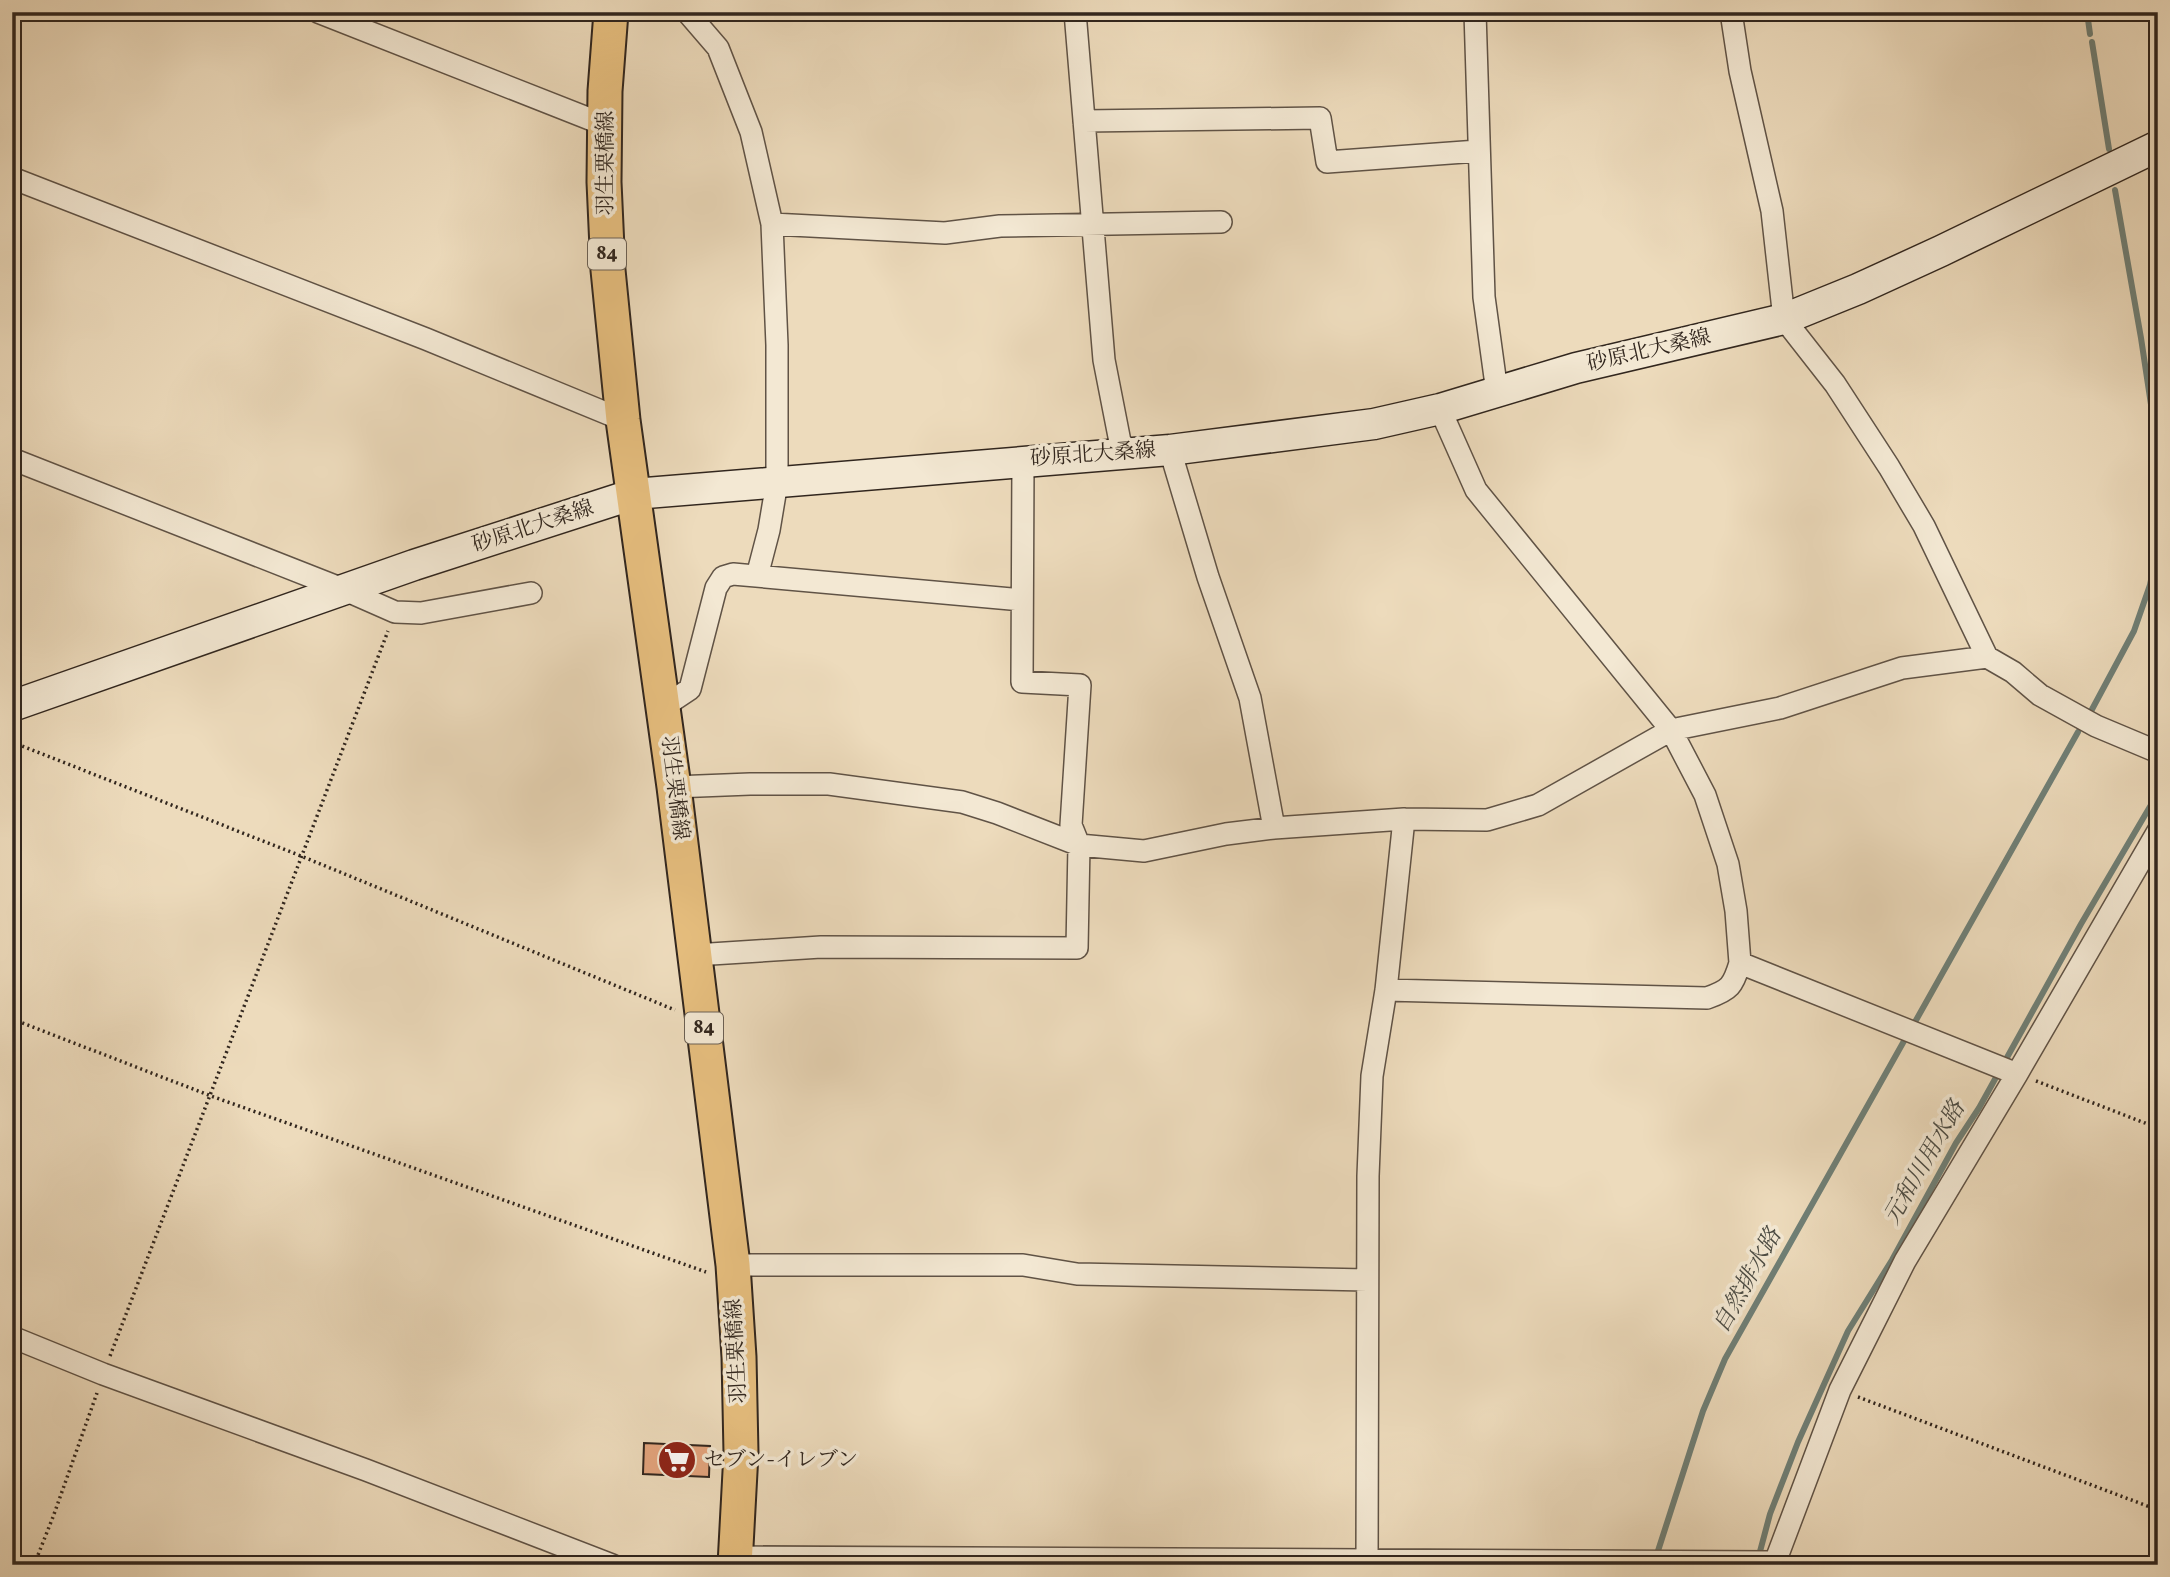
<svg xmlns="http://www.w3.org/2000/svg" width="2170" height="1577" viewBox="0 0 2170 1577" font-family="Vollkorn,'Noto Serif JP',serif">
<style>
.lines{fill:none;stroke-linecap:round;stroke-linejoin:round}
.stream{stroke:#6f7f76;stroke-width:6}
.building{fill:#e4a57e;stroke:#31261e;stroke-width:2}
.street-casing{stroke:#605346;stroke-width:24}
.secondary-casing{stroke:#31261e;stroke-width:33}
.primary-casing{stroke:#31261e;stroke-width:37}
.path{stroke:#31261e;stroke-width:3.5;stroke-dasharray:2 3.5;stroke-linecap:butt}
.street{stroke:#f3e8d3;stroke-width:21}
.secondary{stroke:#f3e8d3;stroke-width:30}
.primary{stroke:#e6be7e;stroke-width:33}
.labels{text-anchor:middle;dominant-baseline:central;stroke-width:7;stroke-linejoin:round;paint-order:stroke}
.shield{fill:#f3e8d3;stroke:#6b6054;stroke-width:2}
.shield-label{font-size:19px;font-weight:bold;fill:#31261e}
.street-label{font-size:21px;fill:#31261e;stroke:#f3e8d3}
.poi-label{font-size:21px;fill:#31261e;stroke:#f3e8d3;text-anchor:start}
.water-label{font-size:23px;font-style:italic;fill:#4b4b43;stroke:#f3e8d3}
</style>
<rect width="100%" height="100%" fill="#eddbbc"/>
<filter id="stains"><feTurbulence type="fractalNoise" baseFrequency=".00286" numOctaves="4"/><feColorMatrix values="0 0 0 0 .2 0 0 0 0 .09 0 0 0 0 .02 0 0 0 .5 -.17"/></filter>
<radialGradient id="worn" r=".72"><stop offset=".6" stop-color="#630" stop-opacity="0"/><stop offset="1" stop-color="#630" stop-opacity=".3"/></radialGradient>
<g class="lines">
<path class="stream" d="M2087 12 2090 34
M2092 42 2109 149
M2115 190 2141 338 2158 451
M2089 715 2134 631 2150 585 2158 544
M1915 1022 2078 732
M1657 1554 1703 1411 1725 1359 1904 1041
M1758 1559 1770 1514 1798 1442 1848 1331 1892 1260 1956 1143 1979 1108 2081 924 2158 793"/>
</g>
<path class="building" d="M644 1443 710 1446 709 1477 643 1474Z"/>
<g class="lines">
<defs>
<path id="street" d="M318 12 605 125
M687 12 718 48 751 132 772 224 777 345V482L769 530 757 576
M1075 12 1104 360 1122 452
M1475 12 1484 297 1497 392
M1731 12 1740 71 1772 211 1784 319 1835 384 1889 467 1924 526 1987 657 2013 672 2040 695 2096 726 2158 752
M1084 121 1320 118 1327 162 1478 151
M12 178 426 339 623 420
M772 224 945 233 1000 226 1221 222
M1440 409 1476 490 1671 730 1705 795 1728 864 1736 911 1740 963 2017 1074
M1170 450 1208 577 1250 698 1274 828
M12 459 345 590 395 612 421 613 531 593
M663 707 690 689 716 588 723 577 733 574 1022 600
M674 787 750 784H829L962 802 997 813 1079 845 1144 851 1226 834 1274 828 1404 819 1487 820 1538 805 1671 730 1780 708 1902 668 1987 657
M695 955 821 947 1077 948 1079 845 1071 825 1080 685 1022 682 1023 461
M1386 990 1707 998C1730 990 1733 986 1740 963
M733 1265H1023L1077 1274 1367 1280
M12 1337 103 1374 366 1470 612 1565
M736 1557 1775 1562
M1367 1565 1368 1176 1372 1076 1386 990 1404 819
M1774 1565 1840 1390 1905 1261 2017 1074 2158 831"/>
<path id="secondary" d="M12 706 414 565 634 494 1170 450 1374 424 1440 409 1576 368 1784 319 1858 289 1941 251 2158 146"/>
<path id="primary" d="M611 12 605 91 604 182 608 270 623 420 674 787 733 1265 739 1357 741 1453 735 1565"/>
</defs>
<use href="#street" class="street-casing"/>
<use href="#secondary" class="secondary-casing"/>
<use href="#primary" class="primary-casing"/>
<path class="path" d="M12 742 301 856 675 1010
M12 1019 211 1096 706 1272
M2036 1081 2158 1128
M110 1356 388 631
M1858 1397 2158 1510
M34 1565 53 1517 97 1393"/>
<use href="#street" class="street"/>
<use href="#secondary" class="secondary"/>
<use href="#primary" class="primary"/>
</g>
<defs>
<symbol id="supermarket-disc" viewBox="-11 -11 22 22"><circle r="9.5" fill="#8f2418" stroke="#f3e8d3"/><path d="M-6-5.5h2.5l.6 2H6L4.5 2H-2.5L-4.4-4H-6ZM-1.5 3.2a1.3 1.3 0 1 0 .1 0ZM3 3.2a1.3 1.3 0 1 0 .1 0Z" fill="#fff"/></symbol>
</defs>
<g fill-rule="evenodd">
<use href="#supermarket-disc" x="655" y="1438" width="44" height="44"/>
</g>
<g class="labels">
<g class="shield">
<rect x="588" y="238.5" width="38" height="31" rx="5"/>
<rect x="685" y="1012.5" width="38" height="31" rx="5"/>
</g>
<g class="shield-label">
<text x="607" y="254">84</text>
<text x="704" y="1028">84</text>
</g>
<g class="street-label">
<text transform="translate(606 163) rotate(-90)">羽生栗橋線</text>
<text transform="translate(1649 351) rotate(-13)">砂原北大桑線</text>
<text transform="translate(1093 455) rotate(-4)">砂原北大桑線</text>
<text transform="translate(533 527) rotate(-18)">砂原北大桑線</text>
<text transform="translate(674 788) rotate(83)">羽生栗橋線</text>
<text transform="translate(737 1351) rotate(-93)">羽生栗橋線</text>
</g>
<g class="poi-label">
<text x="704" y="1460">セブン-イレブン</text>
</g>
<g class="water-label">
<text transform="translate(1925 1163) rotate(-60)">元和川用水路</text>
<text transform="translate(1748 1281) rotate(-61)">自然排水路</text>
</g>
</g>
<rect width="2170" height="1577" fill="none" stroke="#eddbbc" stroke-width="42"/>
<rect x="14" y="14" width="2142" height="1549" fill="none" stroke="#31261e" stroke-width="3.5"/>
<rect x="21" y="21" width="2128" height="1535" fill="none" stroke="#31261e" stroke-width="2"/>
<rect width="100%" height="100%" filter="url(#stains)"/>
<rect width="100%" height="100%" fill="url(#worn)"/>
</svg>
